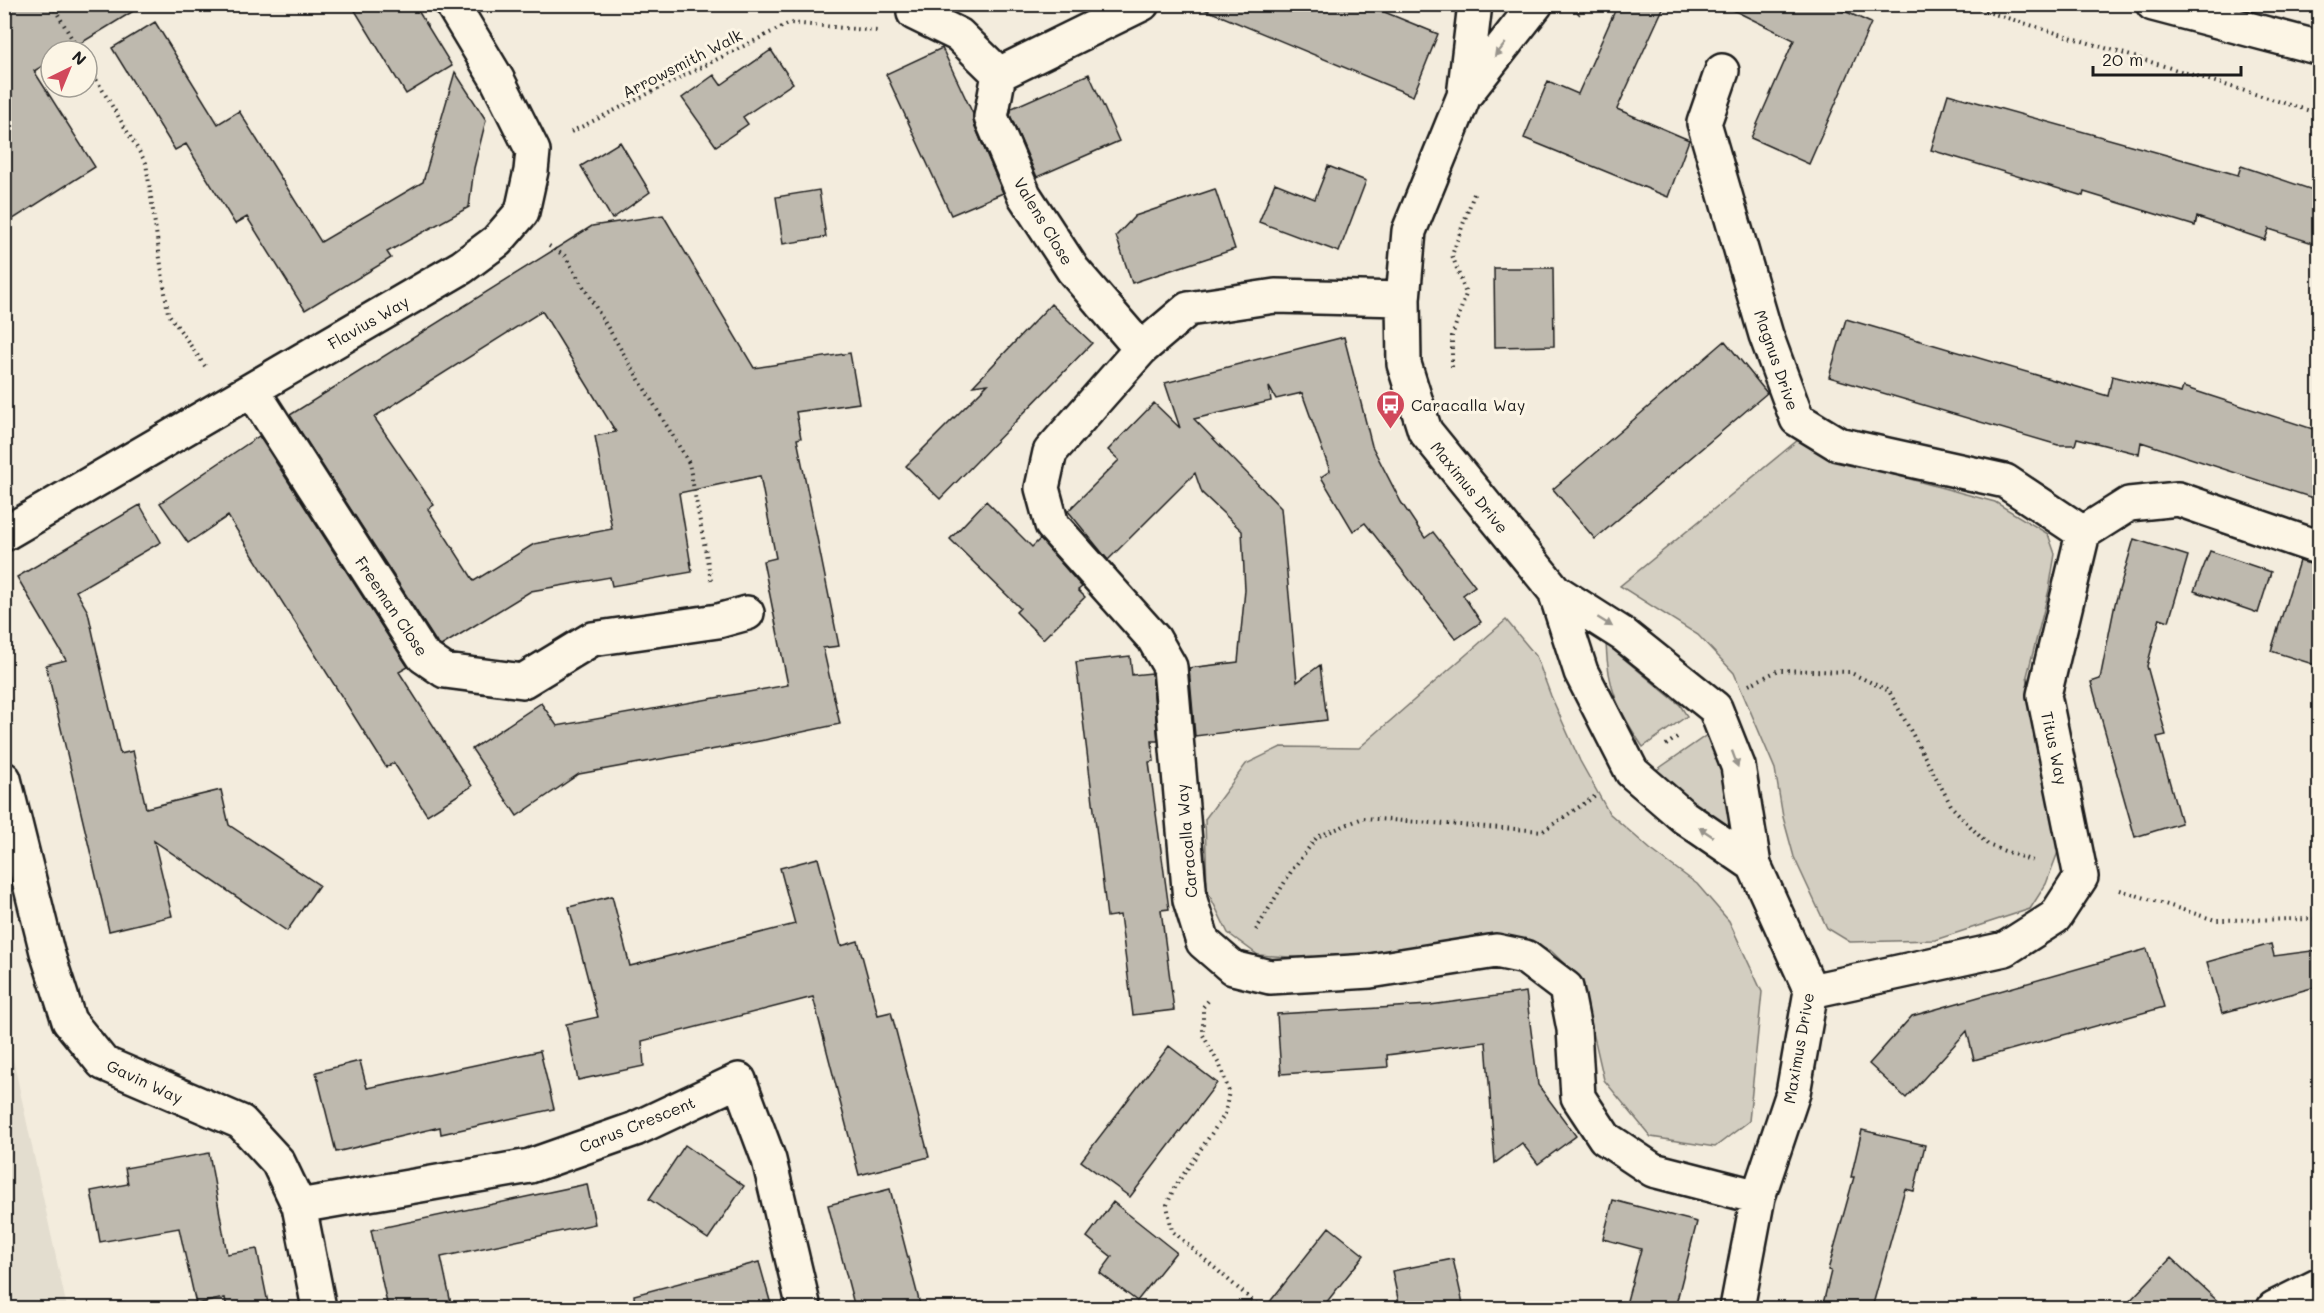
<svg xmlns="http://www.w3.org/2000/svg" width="2324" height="1313" viewBox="0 0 2324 1313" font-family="Mali,sans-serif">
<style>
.built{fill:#e3ddcf}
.green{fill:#d3cec1;stroke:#78756e;stroke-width:1.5}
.building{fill:#beb9ae;stroke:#1c1c1c;stroke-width:1.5;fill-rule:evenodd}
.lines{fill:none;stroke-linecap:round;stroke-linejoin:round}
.minor-casing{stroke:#1c1c1c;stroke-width:38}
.tertiary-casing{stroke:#1c1c1c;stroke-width:38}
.path{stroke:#1c1c1c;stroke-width:4;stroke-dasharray:1.5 4.5;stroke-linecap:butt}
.minor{stroke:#fcf5e5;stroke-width:33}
.tertiary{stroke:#fcf5e5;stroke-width:33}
.oneway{fill:#97938b}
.labels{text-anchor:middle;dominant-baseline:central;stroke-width:6;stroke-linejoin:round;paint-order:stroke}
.street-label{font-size:16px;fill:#1c1c1c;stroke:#fcf5e5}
.poi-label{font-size:16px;fill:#1c1c1c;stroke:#fcf5e5;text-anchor:start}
</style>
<rect width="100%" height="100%" fill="#f3ecdd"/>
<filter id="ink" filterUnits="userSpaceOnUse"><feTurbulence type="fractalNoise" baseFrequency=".0167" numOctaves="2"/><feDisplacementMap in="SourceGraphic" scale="12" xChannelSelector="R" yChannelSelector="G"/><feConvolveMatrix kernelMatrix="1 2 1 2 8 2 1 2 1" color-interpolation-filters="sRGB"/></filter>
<g filter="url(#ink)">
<path class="built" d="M7 1031 67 1308H5L4 1032Z"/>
<path class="green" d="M1798 440 1832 458 1995 502 2048 534 2055 554 2049 590 2027 676 2058 852 2046 884 2030 909 1935 940 1850 942 1827 928 1794 857 1783 817 1775 769 1734 673 1698 635 1620 586Z
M1506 620 1536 656 1551 696 1580 761 1609 813 1650 849 1697 884 1729 921 1762 992 1749 1121 1715 1147 1651 1137 1604 1080 1581 980 1551 951 1506 936 1428 945 1349 961 1258 955 1228 933 1207 890 1205 819 1246 764 1281 747 1359 748Z
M1606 644 1680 705 1687 716 1643 747C1618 710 1608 690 1606 644Z
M1707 735 1733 801V832L1713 825 1655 771Z"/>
<path class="building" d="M4 4H145L68 51H51V61L34 71 95 167 4 225Z
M351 4H414L452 66 406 94Z
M1192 4H1365L1438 34 1413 96Z
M1618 4H1665L1617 109 1689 140 1668 197 1524 138 1548 81 1578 94Z
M1721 4H1829L1871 23 1809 164 1751 138 1794 40Z
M155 22 218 124 239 111 321 242 423 182 455 72 486 120 474 168 469 207 387 252 391 258 305 310 247 217 235 224 186 144 175 150 112 48Z
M942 48 973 114 974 124 1003 193 951 215 886 74Z
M771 50 793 83 743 117 748 124 716 146 682 98 714 75 721 85Z
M1089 74 1119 141 1037 177 1010 115 1012 108Z
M1948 94 2238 175 2241 166 2319 192V245L2269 229 2265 240 2197 217 2195 226 2084 192 2083 196 1931 150Z
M620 142 650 192 612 219 581 166Z
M1328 166 1366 181 1339 252 1259 222 1275 183 1315 199Z
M1215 189 1235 249 1132 283 1116 236 1135 216Z
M819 190 826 237 783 244 776 197Z
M663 215 754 368 850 353 859 403 796 412 801 438 797 439 839 646 823 648 840 724 765 740 579 774 517 816 472 749 541 703 557 726 788 685 763 561 776 558 760 476 679 493 692 572 612 586 610 577 531 591 441 646 437 643 290 415 592 226ZM542 311 616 432 595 436 612 529 534 544 474 581 428 509 434 505 374 417Z
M1494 268H1553L1554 346 1495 347Z
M1051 304 1092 343 940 499 906 466 988 384 973 386Z
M1846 319 2108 396 2112 376 2181 393 2183 387 2319 431V500L2141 442 2139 454 2077 438 2075 445H2058L1829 377Z
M1344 337 1372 446 1401 502 1425 538 1433 532 1475 586 1463 595 1481 622 1456 639 1365 523 1353 531 1321 477 1330 471 1302 393 1276 399 1269 387 1271 401 1194 419 1281 508 1297 682 1320 665 1327 720 1195 736 1189 668 1238 662 1245 590 1242 531 1202 493 1195 473 1108 560 1068 511 1119 460 1108 450 1154 403 1180 428 1165 383Z
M1725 341 1767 393 1595 539 1553 489Z
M259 436 408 667 399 672 472 786 427 815 394 763 386 767 228 516 188 543 160 503Z
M986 501 1032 547 1040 539 1082 587 1078 590 1085 597 1043 639 1016 612 1020 608 950 539Z
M140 505 161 542 76 591 88 612 120 754 133 751 146 808 221 790 229 825 319 885 287 931 154 841 172 916 109 931 46 665 66 660 17 577Z
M2134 539 2188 556 2169 621 2160 618 2147 666 2166 735 2157 737 2181 823 2135 837 2091 682 2100 679 2115 604Z
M2210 551 2271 572 2258 613 2194 591Z
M2299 561 2319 566V666L2271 651Z
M1130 656 1132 675 1152 673 1158 741H1152L1154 761 1149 762 1169 909 1161 910 1174 1010 1133 1015 1120 915 1107 917 1076 662Z
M818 858 841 946 858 941 878 1015 891 1012 929 1157 859 1175 813 997 642 1041 644 1066 578 1080 566 1024 598 1017 569 907 612 896 630 966 795 924 780 868Z
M2271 944 2274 956 2319 950V986L2222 1013 2207 962Z
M2147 949 2164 1007 1974 1060 1967 1031 1906 1098 1869 1064 1912 1016Z
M1526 992 1538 1085 1576 1136 1538 1164 1522 1143 1495 1163 1486 1042 1387 1055 1388 1067 1281 1074 1277 1014 1430 1005Z
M1169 1046 1217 1083 1130 1197 1081 1161Z
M540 1051 554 1109 441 1134 440 1127 336 1152 316 1072 360 1061 367 1088Z
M1862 1130 1925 1145 1914 1191 1905 1189 1872 1308H1822L1831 1271 1828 1270 1854 1177H1851Z
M685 1145 744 1186 708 1239 649 1199Z
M209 1153 227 1254 257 1249 269 1308H227L225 1298 196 1304 179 1228 100 1242 91 1191 128 1184 125 1168Z
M587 1184 595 1224 441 1257 452 1308H388L371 1230Z
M890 1189 921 1308H855L828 1205Z
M1613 1200 1697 1222 1675 1308H1625L1641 1249 1603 1239Z
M1113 1202 1176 1252 1137 1301 1100 1273 1112 1257 1087 1237Z
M1329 1227 1364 1255 1322 1308H1265Z
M2171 1258 2225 1308H2123Z
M1453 1259 1464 1308H1400L1392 1271Z
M759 1262 772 1308H635L634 1295Z"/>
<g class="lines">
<defs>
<path id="minor" d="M1475 4 1464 96 1409 231 1403 299 1404 364 1425 431 1555 591 1624 635 1715 708 1738 766 1754 865 1811 991 1793 1093 1758 1197 1737 1308
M914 13 959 35 999 74
M1722 71 1704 123 1766 335 1797 419 1838 444 2005 481 2083 533
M1464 96 1536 4
M1403 299 1275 296 1188 309 1141 349 1050 452 1042 488 1052 525 1154 639 1170 667 1190 900 1203 942 1233 968 1270 977 1370 971 1496 951 1525 957 1566 988 1574 1029 1578 1097 1605 1138 1653 1170 1758 1197
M1141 349 1073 270 1024 195 991 117 999 74 1142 4
M252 390 423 656 445 671 523 681 592 639 718 621 747 613
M4 534 462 267 497 241 522 212 531 171 533 151 497 79 452 4
M1555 591 1581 672 1632 772 1684 817 1754 865
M4 779 47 952 69 1021 103 1063 241 1122 278 1162 299 1206 319 1308
M1811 991 2005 949 2055 917 2081 877 2044 695 2083 533 2129 504 2178 499 2320 548
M299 1206 530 1166 635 1129 739 1080 769 1160 804 1308
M2274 1308 2320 1285"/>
<path id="tertiary" d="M2153 4 2320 48"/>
</defs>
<use href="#minor" class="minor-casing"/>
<use href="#tertiary" class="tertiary-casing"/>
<path class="path" d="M52 4 79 51
M1962 4 2320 114
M1578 14 1589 4
M87 64 146 163 168 313 205 366
M571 132 790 23 877 31
M549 246 565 256 689 463 711 580
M1452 367V336L1466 294 1452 255 1474 194
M1749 685 1779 670 1849 672 1889 691 1952 807 1988 845 2033 861
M1666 745 1680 735
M2120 890 2215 920 2320 919
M1256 930 1292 870 1317 837 1363 818 1543 831 1597 795
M1208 1001 1203 1007V1035L1220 1066 1229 1091 1225 1114 1174 1188 1167 1205 1172 1231 1261 1308"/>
<use href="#minor" class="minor"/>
<use href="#tertiary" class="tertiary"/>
</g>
<defs><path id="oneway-solid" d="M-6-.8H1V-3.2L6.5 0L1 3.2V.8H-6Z" transform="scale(1.5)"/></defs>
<g class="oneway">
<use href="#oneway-solid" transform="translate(1500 50) rotate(129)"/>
<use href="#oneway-solid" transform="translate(1605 622) rotate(32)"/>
<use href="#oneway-solid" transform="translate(1735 759) rotate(70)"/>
<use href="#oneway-solid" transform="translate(1706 832) rotate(-146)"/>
</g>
</g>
<defs>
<symbol id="bus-pin" viewBox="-11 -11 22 30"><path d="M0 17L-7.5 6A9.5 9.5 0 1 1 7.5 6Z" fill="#d1495b" stroke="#fcf5e5"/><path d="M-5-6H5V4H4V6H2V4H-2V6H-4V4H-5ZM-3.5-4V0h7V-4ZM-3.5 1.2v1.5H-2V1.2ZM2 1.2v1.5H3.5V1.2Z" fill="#fff"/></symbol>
</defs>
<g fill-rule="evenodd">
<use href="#bus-pin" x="1374" y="388" width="33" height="45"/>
</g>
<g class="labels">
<g class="street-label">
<text transform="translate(682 63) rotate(-27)">Arrowsmith Walk</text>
<text transform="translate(1044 221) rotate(59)">Valens Close</text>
<text transform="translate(368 322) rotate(-30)">Flavius Way</text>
<text transform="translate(1777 360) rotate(71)">Magnus Drive</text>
<text transform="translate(1470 487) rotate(51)">Maximus Drive</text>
<text transform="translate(392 606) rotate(56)">Freeman Close</text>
<text transform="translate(2055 748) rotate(78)">Titus Way</text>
<text transform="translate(1186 841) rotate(-95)">Caracalla Way</text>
<text transform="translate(1798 1048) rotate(-80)">Maximus Drive</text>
<text transform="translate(145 1081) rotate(25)">Gavin Way</text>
<text transform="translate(637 1124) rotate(-22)">Carus Crescent</text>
</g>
<g class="poi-label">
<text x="1411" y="404">Caracalla Way</text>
</g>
</g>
<rect width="2324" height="1313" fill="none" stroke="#fcf5e5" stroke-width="24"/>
<rect x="12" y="12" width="2300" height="1289" fill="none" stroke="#1c1c1c" stroke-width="2" filter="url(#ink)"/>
<g transform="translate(69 69) rotate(43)"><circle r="28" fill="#fcf5e5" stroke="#a29e95" stroke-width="1.5"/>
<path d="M0-4.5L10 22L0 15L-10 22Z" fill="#d1495b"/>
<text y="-9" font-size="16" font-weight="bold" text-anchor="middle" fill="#1c1c1c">N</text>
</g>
<path d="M2093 66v9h148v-9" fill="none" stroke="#1c1c1c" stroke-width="3"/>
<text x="2102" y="66" font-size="18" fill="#1c1c1c" stroke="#fcf5e5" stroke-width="4.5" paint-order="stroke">20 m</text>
</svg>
